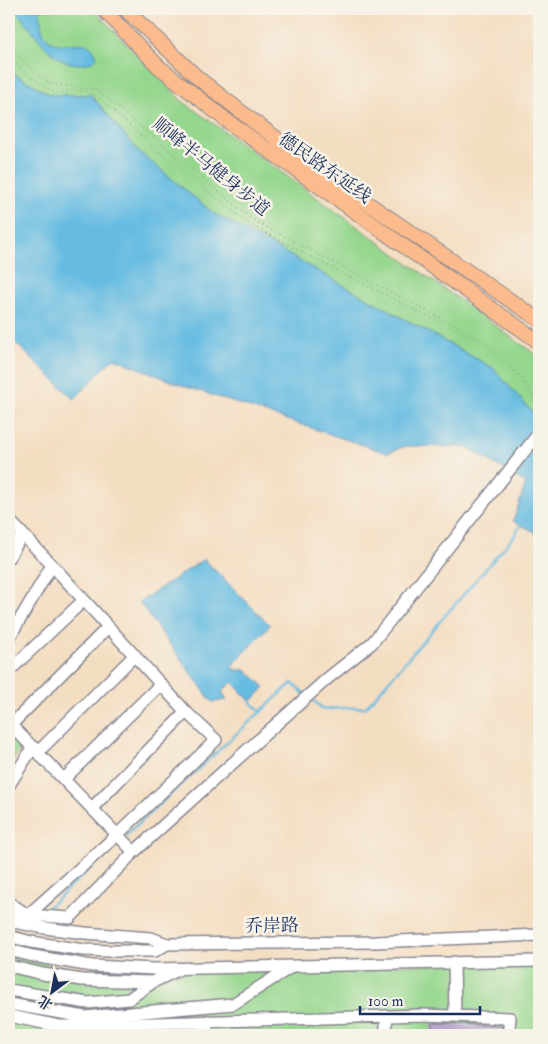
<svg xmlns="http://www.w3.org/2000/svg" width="548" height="1044" viewBox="0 0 548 1044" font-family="'IM FELL Double Pica','Noto Serif SC',serif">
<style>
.green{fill:#95d78e;stroke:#588376}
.water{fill:#65bbe2;stroke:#4075a0}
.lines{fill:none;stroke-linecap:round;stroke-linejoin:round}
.stream{stroke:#65bbe2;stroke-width:2.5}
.building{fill:#b29dcd}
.minor-casing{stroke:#888690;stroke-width:14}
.major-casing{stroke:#888690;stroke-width:16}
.path{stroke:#888690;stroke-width:1;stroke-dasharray:1 4;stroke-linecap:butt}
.minor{stroke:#fff;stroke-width:11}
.major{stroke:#fbbb8c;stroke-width:14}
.labels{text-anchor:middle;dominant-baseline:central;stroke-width:5;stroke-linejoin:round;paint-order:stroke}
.street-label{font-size:18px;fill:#1b2f5e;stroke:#f7f3e8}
</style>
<rect width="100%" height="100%" fill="#f7f3e8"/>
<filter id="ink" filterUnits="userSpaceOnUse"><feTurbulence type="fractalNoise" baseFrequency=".02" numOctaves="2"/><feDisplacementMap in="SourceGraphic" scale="10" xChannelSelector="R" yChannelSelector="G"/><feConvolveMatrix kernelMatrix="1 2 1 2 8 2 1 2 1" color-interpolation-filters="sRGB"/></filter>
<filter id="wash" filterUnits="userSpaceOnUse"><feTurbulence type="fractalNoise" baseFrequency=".0096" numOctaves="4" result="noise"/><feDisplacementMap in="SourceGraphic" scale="20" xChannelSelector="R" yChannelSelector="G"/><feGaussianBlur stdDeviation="1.12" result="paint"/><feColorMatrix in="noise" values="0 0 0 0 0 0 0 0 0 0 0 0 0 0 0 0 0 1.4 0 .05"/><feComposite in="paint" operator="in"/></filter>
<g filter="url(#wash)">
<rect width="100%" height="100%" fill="#f4dec2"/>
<path class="green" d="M9 9H93L182 101 539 357V420L493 368 213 213 138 151 91 95H51L9 71Z
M9 729 23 743 10 766H9Z
M9 957 103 974 204 968 539 963V1035H9Z"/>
<path class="water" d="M12 9H39C41 18 40 27 45 35 60 58 86 28 97 57 93 62 87 64 80 64 46 64 36 27 12 9Z
M9 71 51 95H91L138 151 213 213 493 368 539 420V541L535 532 513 521 526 483 467 447 406 446 387 453 181 385 114 358 74 399 9 337Z
M204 559 270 625 231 667 236 670H246L265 687 251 702 232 682 222 691 227 700 212 702 139 602Z"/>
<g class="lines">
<path class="stream" d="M310 698 323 709 366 707 515 535 522 522
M251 702 261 712
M125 836 292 683 306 695
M46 909 119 842"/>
</g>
<g id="blocks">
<path class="building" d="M432 1023 502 1026 501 1035H431Z"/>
</g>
</g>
<g filter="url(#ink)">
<use href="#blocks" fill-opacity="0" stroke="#888690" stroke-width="1"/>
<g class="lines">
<defs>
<path id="minor" d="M9 520 52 565
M9 557 22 535
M9 638 52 565 186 712 216 740 117 835 28 915 9 903
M9 671 84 600
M9 723 134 852
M11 725 108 627
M38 752 135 655
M64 779 161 684
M9 785 33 747
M92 808 186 712
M9 919 28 915 70 918 134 852 216 778 328 678 372 643 539 433
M9 921 45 928 85 933 151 938 167 944
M9 936 31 942 84 950 110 951H155L167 944 375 942 539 935
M9 950 33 956 92 966 154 969 539 961
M454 962 455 1016
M9 966 43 974 82 980 153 982 178 970
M9 990 87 1003 129 999 153 982
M9 1004 85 1017 233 1004 291 967
M9 1016 59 1026 422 1015 510 1018 508 1035
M205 1035 208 1021
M385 1035 387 1016"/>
<path id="major" d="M103 9 158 66 230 123 539 342
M125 9 198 78 253 121 322 172 539 320"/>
</defs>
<use href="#minor" class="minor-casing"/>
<use href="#major" class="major-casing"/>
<path class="path" d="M9 48 42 78 52 84 97 90 253 220 492 345 515 367 539 403
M9 57 30 76 55 93 84 90 97 96 158 151 249 224 340 272 488 346 513 370 539 406"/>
<use href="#minor" class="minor"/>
<use href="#major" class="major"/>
</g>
</g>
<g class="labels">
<g class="street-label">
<text transform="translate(211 167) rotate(39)">顺峰半马健身步道</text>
<text transform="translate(325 168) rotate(35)">德民路东延线</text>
<text transform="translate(272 926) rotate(-1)">乔岸路</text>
</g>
</g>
<rect width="548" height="1044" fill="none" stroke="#f7f3e8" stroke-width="30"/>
<g transform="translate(52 992) rotate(212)" stroke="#f7f3e8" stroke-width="4" paint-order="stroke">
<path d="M0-4L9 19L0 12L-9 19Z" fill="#1b2f5e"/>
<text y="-8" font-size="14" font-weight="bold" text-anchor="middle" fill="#1b2f5e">北</text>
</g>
<path d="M360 1006v8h120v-8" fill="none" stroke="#1b2f5e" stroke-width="2.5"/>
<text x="368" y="1006" font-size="15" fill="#1b2f5e" stroke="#f7f3e8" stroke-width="4" paint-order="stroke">100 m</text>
</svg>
